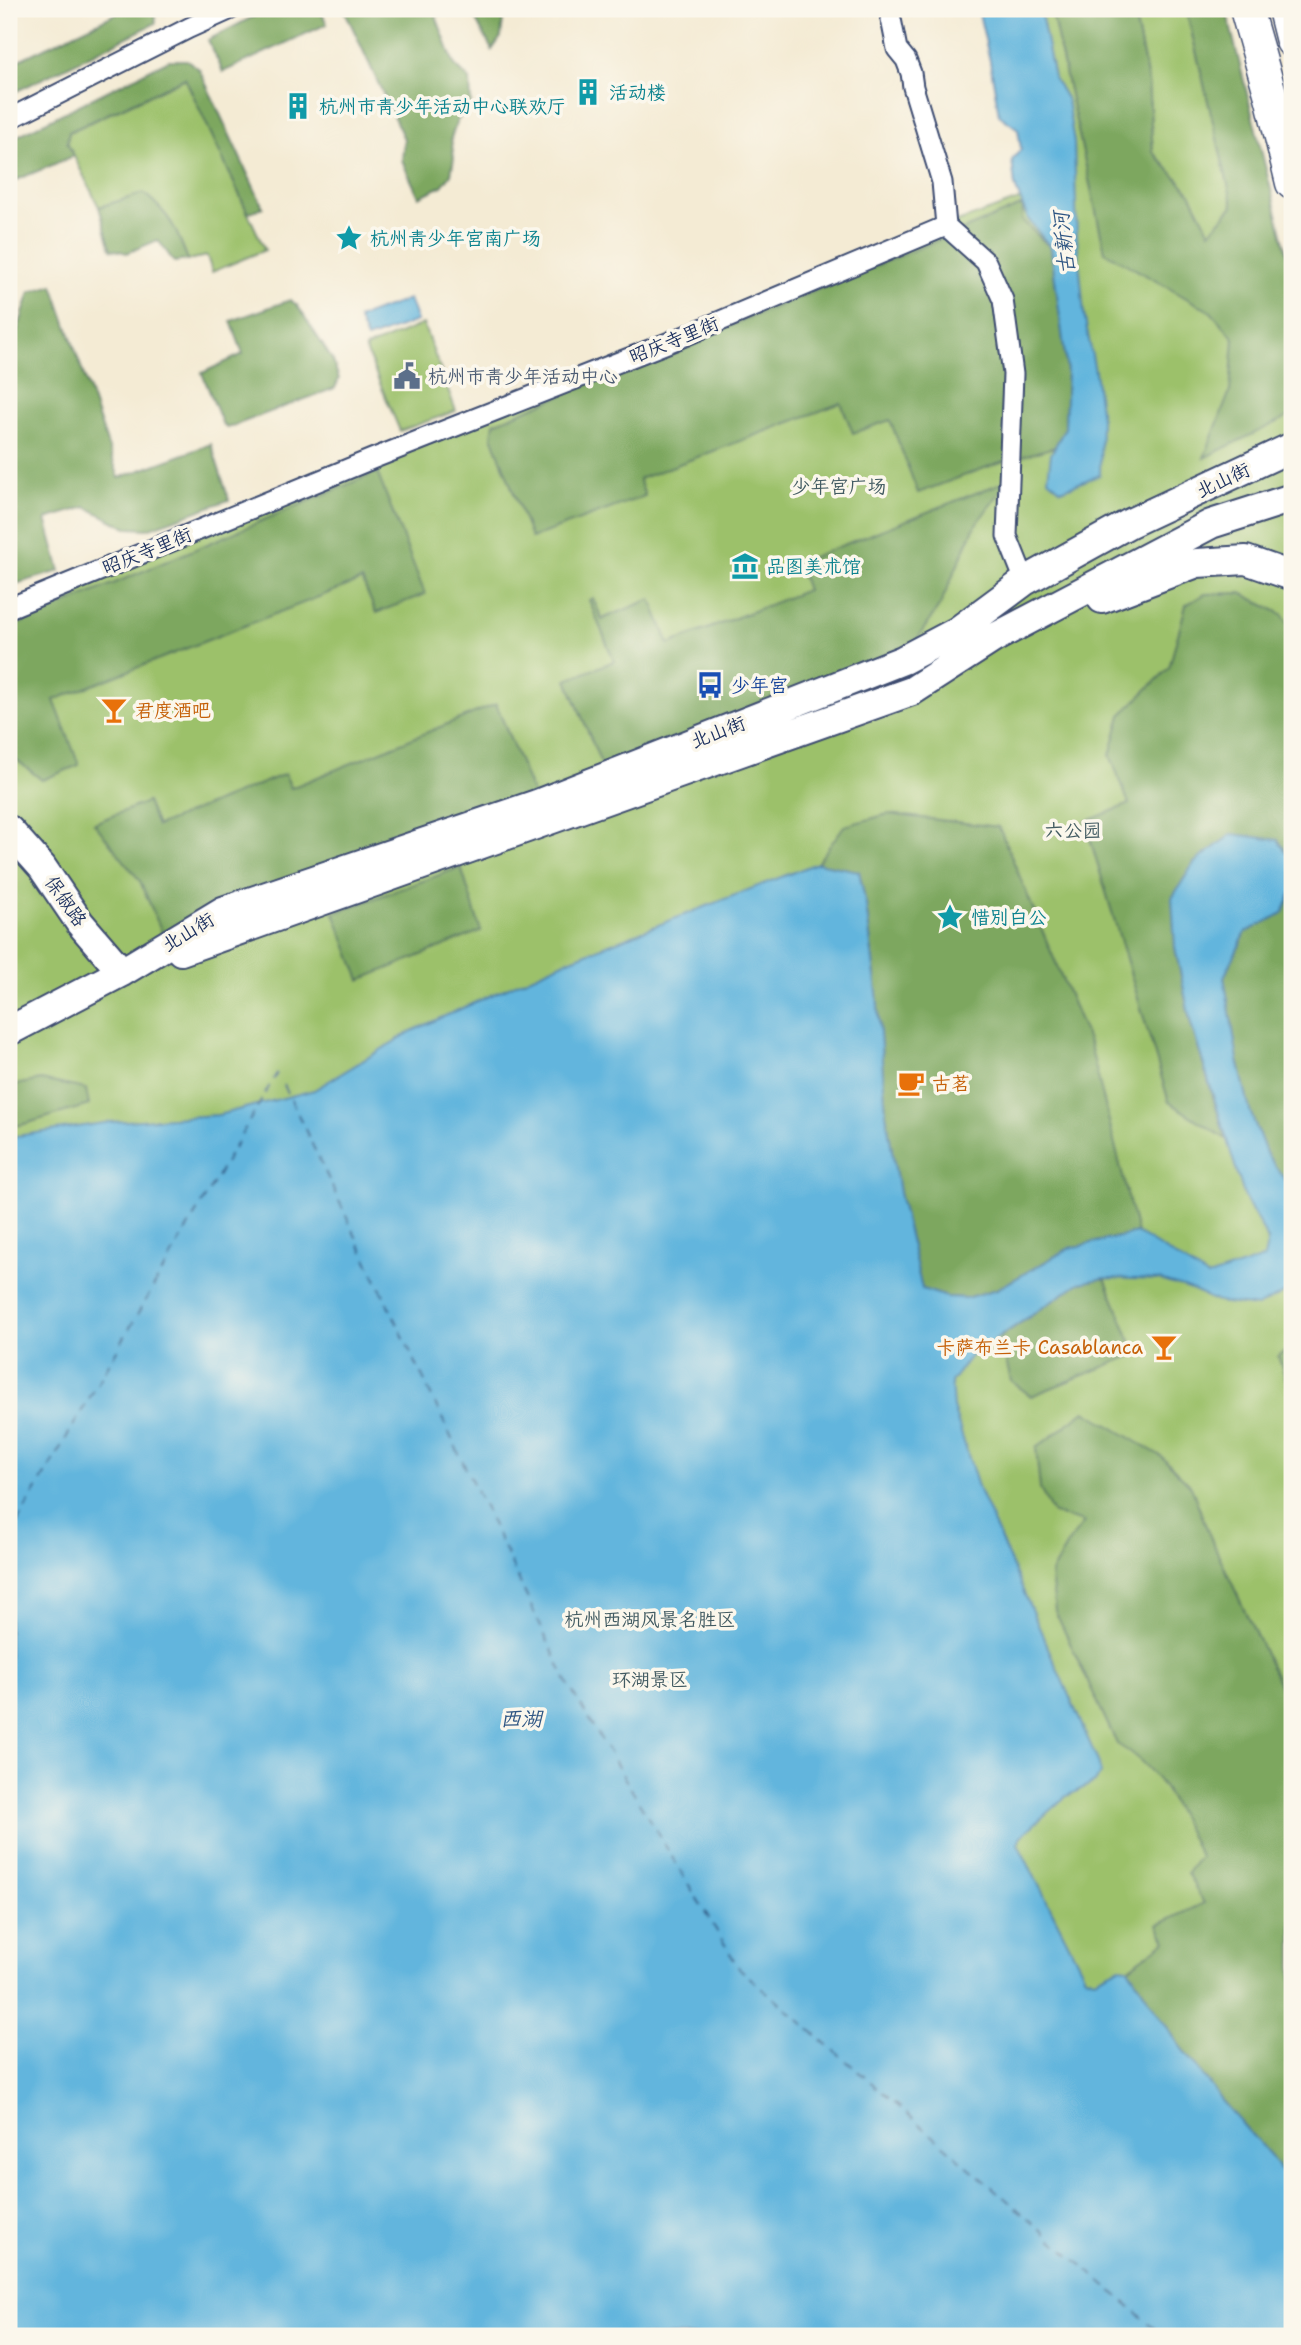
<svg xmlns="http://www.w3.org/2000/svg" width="1301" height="2345" viewBox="0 0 1301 2345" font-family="'Shantell Sans','LXGW WenKai TC',sans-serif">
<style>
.green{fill:#9cc16b;stroke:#5c7864;stroke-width:2}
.forest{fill:#7da75f;stroke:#4c6b5e;stroke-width:2}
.water{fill:#62b5dd;stroke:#3e729e;stroke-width:2}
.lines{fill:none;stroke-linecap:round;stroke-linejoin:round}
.ferry{stroke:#305784;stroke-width:2;stroke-dasharray:9 7;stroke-linecap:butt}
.minor-casing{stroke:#3c4b70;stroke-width:23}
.secondary-casing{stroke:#3c4b70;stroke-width:32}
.primary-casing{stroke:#3c4b70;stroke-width:35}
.minor{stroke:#fff;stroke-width:19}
.secondary{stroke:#fff;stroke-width:28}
.primary{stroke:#fff;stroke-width:32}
.labels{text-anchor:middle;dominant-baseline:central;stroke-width:7;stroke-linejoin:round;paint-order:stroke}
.culture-label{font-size:19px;fill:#0d838f;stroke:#fbf7ec;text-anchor:start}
.street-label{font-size:19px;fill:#1b2f5e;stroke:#fbf7ec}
.service-label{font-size:19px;fill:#4e5e75;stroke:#fbf7ec;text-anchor:start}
.park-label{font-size:19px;fill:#425b62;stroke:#fbf7ec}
.transit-label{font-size:19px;fill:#164399;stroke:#fbf7ec;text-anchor:start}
.food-label{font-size:19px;fill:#c56008;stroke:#fbf7ec;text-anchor:start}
.water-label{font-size:21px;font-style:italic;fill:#305784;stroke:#fbf7ec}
</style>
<rect width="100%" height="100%" fill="#fbf7ec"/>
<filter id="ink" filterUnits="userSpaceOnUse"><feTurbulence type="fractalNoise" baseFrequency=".0143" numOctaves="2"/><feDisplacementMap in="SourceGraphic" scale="14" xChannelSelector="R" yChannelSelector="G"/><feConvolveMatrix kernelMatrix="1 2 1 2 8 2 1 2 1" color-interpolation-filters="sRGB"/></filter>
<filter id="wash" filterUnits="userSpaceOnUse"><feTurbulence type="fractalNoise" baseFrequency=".00686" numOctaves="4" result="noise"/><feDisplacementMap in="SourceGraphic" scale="28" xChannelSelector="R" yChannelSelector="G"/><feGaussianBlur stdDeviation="1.57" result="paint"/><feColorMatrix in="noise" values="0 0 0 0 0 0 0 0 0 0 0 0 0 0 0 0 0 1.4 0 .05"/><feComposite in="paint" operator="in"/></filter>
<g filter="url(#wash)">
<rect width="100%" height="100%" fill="#f4ebd4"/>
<path class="green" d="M1040 9H1051L1088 175 1153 152 1148 81 1133 9H1186L1215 129 1292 274V2336H9V608L946 226 1075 180 1067 100 1054 78Z
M186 78 265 250 212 272 207 256 188 260C175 227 172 217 144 194L99 207 67 142 69 132Z
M423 324 456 411 400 431 365 348Z"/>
<path class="forest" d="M126 9H154L156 23 9 95V47L17 61Z
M268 9H320L327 24 223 72 208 40Z
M344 9H449L436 16 454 64 470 80 471 104 457 121 451 138 454 158 451 174 442 186 419 197 402 161 404 139Z
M470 9H504L501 37 492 50Z
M1051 9H1133L1148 81 1153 152 1189 191 1210 232 1233 206 1186 9H1226L1292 274V415L1204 458 1230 391 1234 338 1211 312 1105 252Z
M169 60H187L199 69 263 207 248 213 185 78 69 132 67 142 74 156 9 183V140Z
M144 193C172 217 175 227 188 260L174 262 158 240 127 253 111 249 99 207Z
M1023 205 1022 220 1051 248 1067 371 1065 428 1055 447 998 463 918 493 890 420 853 433 841 403 639 479 645 496 531 538 492 436 494 423Z
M53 285 119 478 211 444 229 500 147 529 127 528 86 507 46 519 60 571 9 586V357L30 292Z
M290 300 297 305 333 361 339 379 335 388 227 428 223 425 202 373 243 354 231 321Z
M377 472 425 594 376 613 362 580 54 700 79 765 42 780 9 754V628Z
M1009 480 975 526 940 605 903 660 606 776 567 680 614 661 589 600 593 598 602 619 651 599 669 644 807 590 797 563Z
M1241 593 1282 614 1292 629V860L1278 840 1175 947 1191 1024 1226 1139 1169 1102 1085 822 1129 804 1110 755 1121 715 1169 668 1186 605 1205 594Z
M496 704 537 804 167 944 140 881 94 823 147 802 157 826 285 774 291 788Z
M888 814 999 827 1090 1045 1137 1233 1070 1248 997 1289 966 1298 947 1297 922 1289 899 1193 886 1114 877 993 866 905 859 871 817 863 844 826Z
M461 867 481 931 360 980 334 913Z
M1292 892V1180H1284L1266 1153 1250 1111 1238 1060 1224 977 1246 932 1283 913Z
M41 1080 86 1089 89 1105 21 1125 9 1126V1086Z
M1105 1278 1136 1354 1031 1396 1011 1381 1000 1337 1079 1283Z
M1292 1346V1398L1278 1356Z
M1085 1411 1161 1456 1191 1486 1209 1534 1292 1712V2188L1271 2157 1224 2103 1179 2045 1128 1968 1166 1941 1158 1925 1204 1903 1187 1873 1200 1856C1177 1812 1163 1770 1117 1744L1055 1611 1051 1573 1068 1543 1084 1522 1053 1514 1040 1489 1036 1448Z"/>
<path class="water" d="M978 9H1040L1054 78 1067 100 1074 142 1077 238 1084 314 1095 371 1101 418 1100 475 1061 490 1048 479 1051 454 1065 428 1067 371 1051 248 1028 219 1015 186 1012 160 1021 149 1018 129 999 115 990 61Z
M409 299 417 321 367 339 358 318Z
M1232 834 1278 840 1292 860V892L1283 913 1246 932 1224 977 1238 1060 1250 1111 1266 1153 1292 1190V1289L1257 1307 1218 1302 1189 1289 1159 1280 1105 1278 1079 1283 971 1356 951 1382 953 1407 979 1490 1099 1764 1100 1773 1095 1782 1065 1797 1021 1836 1018 1844 1085 1976 1094 1979 1120 1967 1128 1968 1179 2045 1224 2103 1271 2157 1292 2188V2336H9V1137L110 1122 218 1115 314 1090 412 1031 566 961 817 863 859 871 866 905 877 993 886 1114 899 1193 922 1289 947 1297 966 1298 997 1289 1070 1248 1137 1233 1208 1277 1264 1258 1268 1240 1245 1198 1191 1024 1175 947 1172 898 1194 863Z"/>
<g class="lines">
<path class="ferry" d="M284 1085 569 1686 739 1968 1164 2336
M9 1537 277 1073"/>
</g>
</g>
<g filter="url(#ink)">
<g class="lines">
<defs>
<path id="minor" d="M889 9 897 49 906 60 911 73 913 87 942 182 946 226
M9 119 189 28 231 9
M9 608 372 459 680 338 946 226 986 262 1003 300 1013 374 1007 536 1025 581"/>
<path id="secondary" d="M1102 599 1197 563 1246 560 1292 576
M9 830 42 867 80 923 122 972
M181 951 912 691 994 638 1211 524 1292 498
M9 1031 122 972 223 911 537 804 903 660 956 632 1025 581 1130 523 1292 447"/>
<path id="primary" d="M1246 9 1272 100 1292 183
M1284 9 1292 41"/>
</defs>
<use href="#minor" class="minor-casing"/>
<use href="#secondary" class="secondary-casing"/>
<use href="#primary" class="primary-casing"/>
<use href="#minor" class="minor"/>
<use href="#secondary" class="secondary"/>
<use href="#primary" class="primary"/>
</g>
</g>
<defs>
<symbol id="building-bare" viewBox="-9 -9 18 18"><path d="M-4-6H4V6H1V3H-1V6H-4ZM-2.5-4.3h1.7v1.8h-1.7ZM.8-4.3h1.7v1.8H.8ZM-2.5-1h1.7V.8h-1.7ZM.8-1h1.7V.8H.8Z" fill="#0f9aa8" stroke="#fbf7ec" stroke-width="2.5" paint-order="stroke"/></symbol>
<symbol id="sight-bare" viewBox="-9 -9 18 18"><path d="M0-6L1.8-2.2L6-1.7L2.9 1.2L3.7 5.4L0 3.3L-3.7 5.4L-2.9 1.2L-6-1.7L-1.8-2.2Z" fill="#0f9aa8" stroke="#fbf7ec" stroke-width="2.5" paint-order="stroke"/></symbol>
<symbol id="civic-bare" viewBox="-9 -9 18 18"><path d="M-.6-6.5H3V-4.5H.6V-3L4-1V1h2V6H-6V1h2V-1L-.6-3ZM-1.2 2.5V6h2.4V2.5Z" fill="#5c6f8a" stroke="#fbf7ec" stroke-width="2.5" paint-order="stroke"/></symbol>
<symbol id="museum-bare" viewBox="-9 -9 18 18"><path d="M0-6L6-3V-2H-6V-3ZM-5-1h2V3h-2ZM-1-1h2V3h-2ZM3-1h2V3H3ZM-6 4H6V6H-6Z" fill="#0f9aa8" stroke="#fbf7ec" stroke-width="2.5" paint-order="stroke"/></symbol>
<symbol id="bus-bare" viewBox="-9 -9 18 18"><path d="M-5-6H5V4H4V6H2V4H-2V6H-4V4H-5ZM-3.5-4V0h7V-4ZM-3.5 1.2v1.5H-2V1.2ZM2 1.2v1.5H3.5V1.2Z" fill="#1a4fb4" stroke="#fbf7ec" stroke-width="2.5" paint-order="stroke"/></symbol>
<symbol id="bar-bare" viewBox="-9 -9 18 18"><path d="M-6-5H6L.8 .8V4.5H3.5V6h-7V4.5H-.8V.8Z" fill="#e8710a" stroke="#fbf7ec" stroke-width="2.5" paint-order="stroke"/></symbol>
<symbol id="cafe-bare" viewBox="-9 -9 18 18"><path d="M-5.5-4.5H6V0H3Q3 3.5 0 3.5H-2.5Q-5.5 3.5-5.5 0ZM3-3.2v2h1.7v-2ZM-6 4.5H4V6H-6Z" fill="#e8710a" stroke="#fbf7ec" stroke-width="2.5" paint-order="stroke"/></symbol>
</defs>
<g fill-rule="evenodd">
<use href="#building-bare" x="569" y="73" width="38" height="38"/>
<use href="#building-bare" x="279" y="87" width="38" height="38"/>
<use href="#sight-bare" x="330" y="219" width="38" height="38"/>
<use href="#civic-bare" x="388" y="357" width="38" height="38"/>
<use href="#museum-bare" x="726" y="547" width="38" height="38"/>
<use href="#bus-bare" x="691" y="666" width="38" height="38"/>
<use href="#bar-bare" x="95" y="691" width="38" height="38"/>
<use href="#sight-bare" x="931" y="898" width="38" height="38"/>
<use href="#cafe-bare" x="892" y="1064" width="38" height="38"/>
<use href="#bar-bare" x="1145" y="1328" width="38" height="38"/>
</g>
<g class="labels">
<g class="culture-label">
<text x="609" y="92">活动楼</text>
<text x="319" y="106">杭州市青少年活动中心联欢厅</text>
<text x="370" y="238">杭州青少年宫南广场</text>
<text x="766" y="566">品图美术馆</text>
<text x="971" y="917">惜别白公</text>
</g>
<g class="street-label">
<text transform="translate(674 340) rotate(-22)">昭庆寺里街</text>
<text transform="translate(1223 480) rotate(-25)">北山街</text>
<text transform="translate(147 551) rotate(-22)">昭庆寺里街</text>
<text transform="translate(718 732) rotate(-21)">北山街</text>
<text transform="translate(66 901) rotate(55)">保俶路</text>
<text transform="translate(188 932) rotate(-31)">北山街</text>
</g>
<g class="service-label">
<text x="428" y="376">杭州市青少年活动中心</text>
</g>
<g class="park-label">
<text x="839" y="486">少年宫广场</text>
<text x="1073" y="830">六公园</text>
<text x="650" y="1619">杭州西湖风景名胜区</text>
<text x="650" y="1679">环湖景区</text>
</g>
<g class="transit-label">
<text x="731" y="685">少年宫</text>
</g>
<g class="food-label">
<text x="135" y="710">君度酒吧</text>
<text x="932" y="1083">古茗</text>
<text x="1143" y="1347" text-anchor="end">卡萨布兰卡 Casablanca</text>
</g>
<g class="water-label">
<text transform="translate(1064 243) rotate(-96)">古新河</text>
<text x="521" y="1719">西湖</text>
</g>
</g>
<rect width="1301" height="2345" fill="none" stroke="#fbf7ec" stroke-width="35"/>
</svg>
